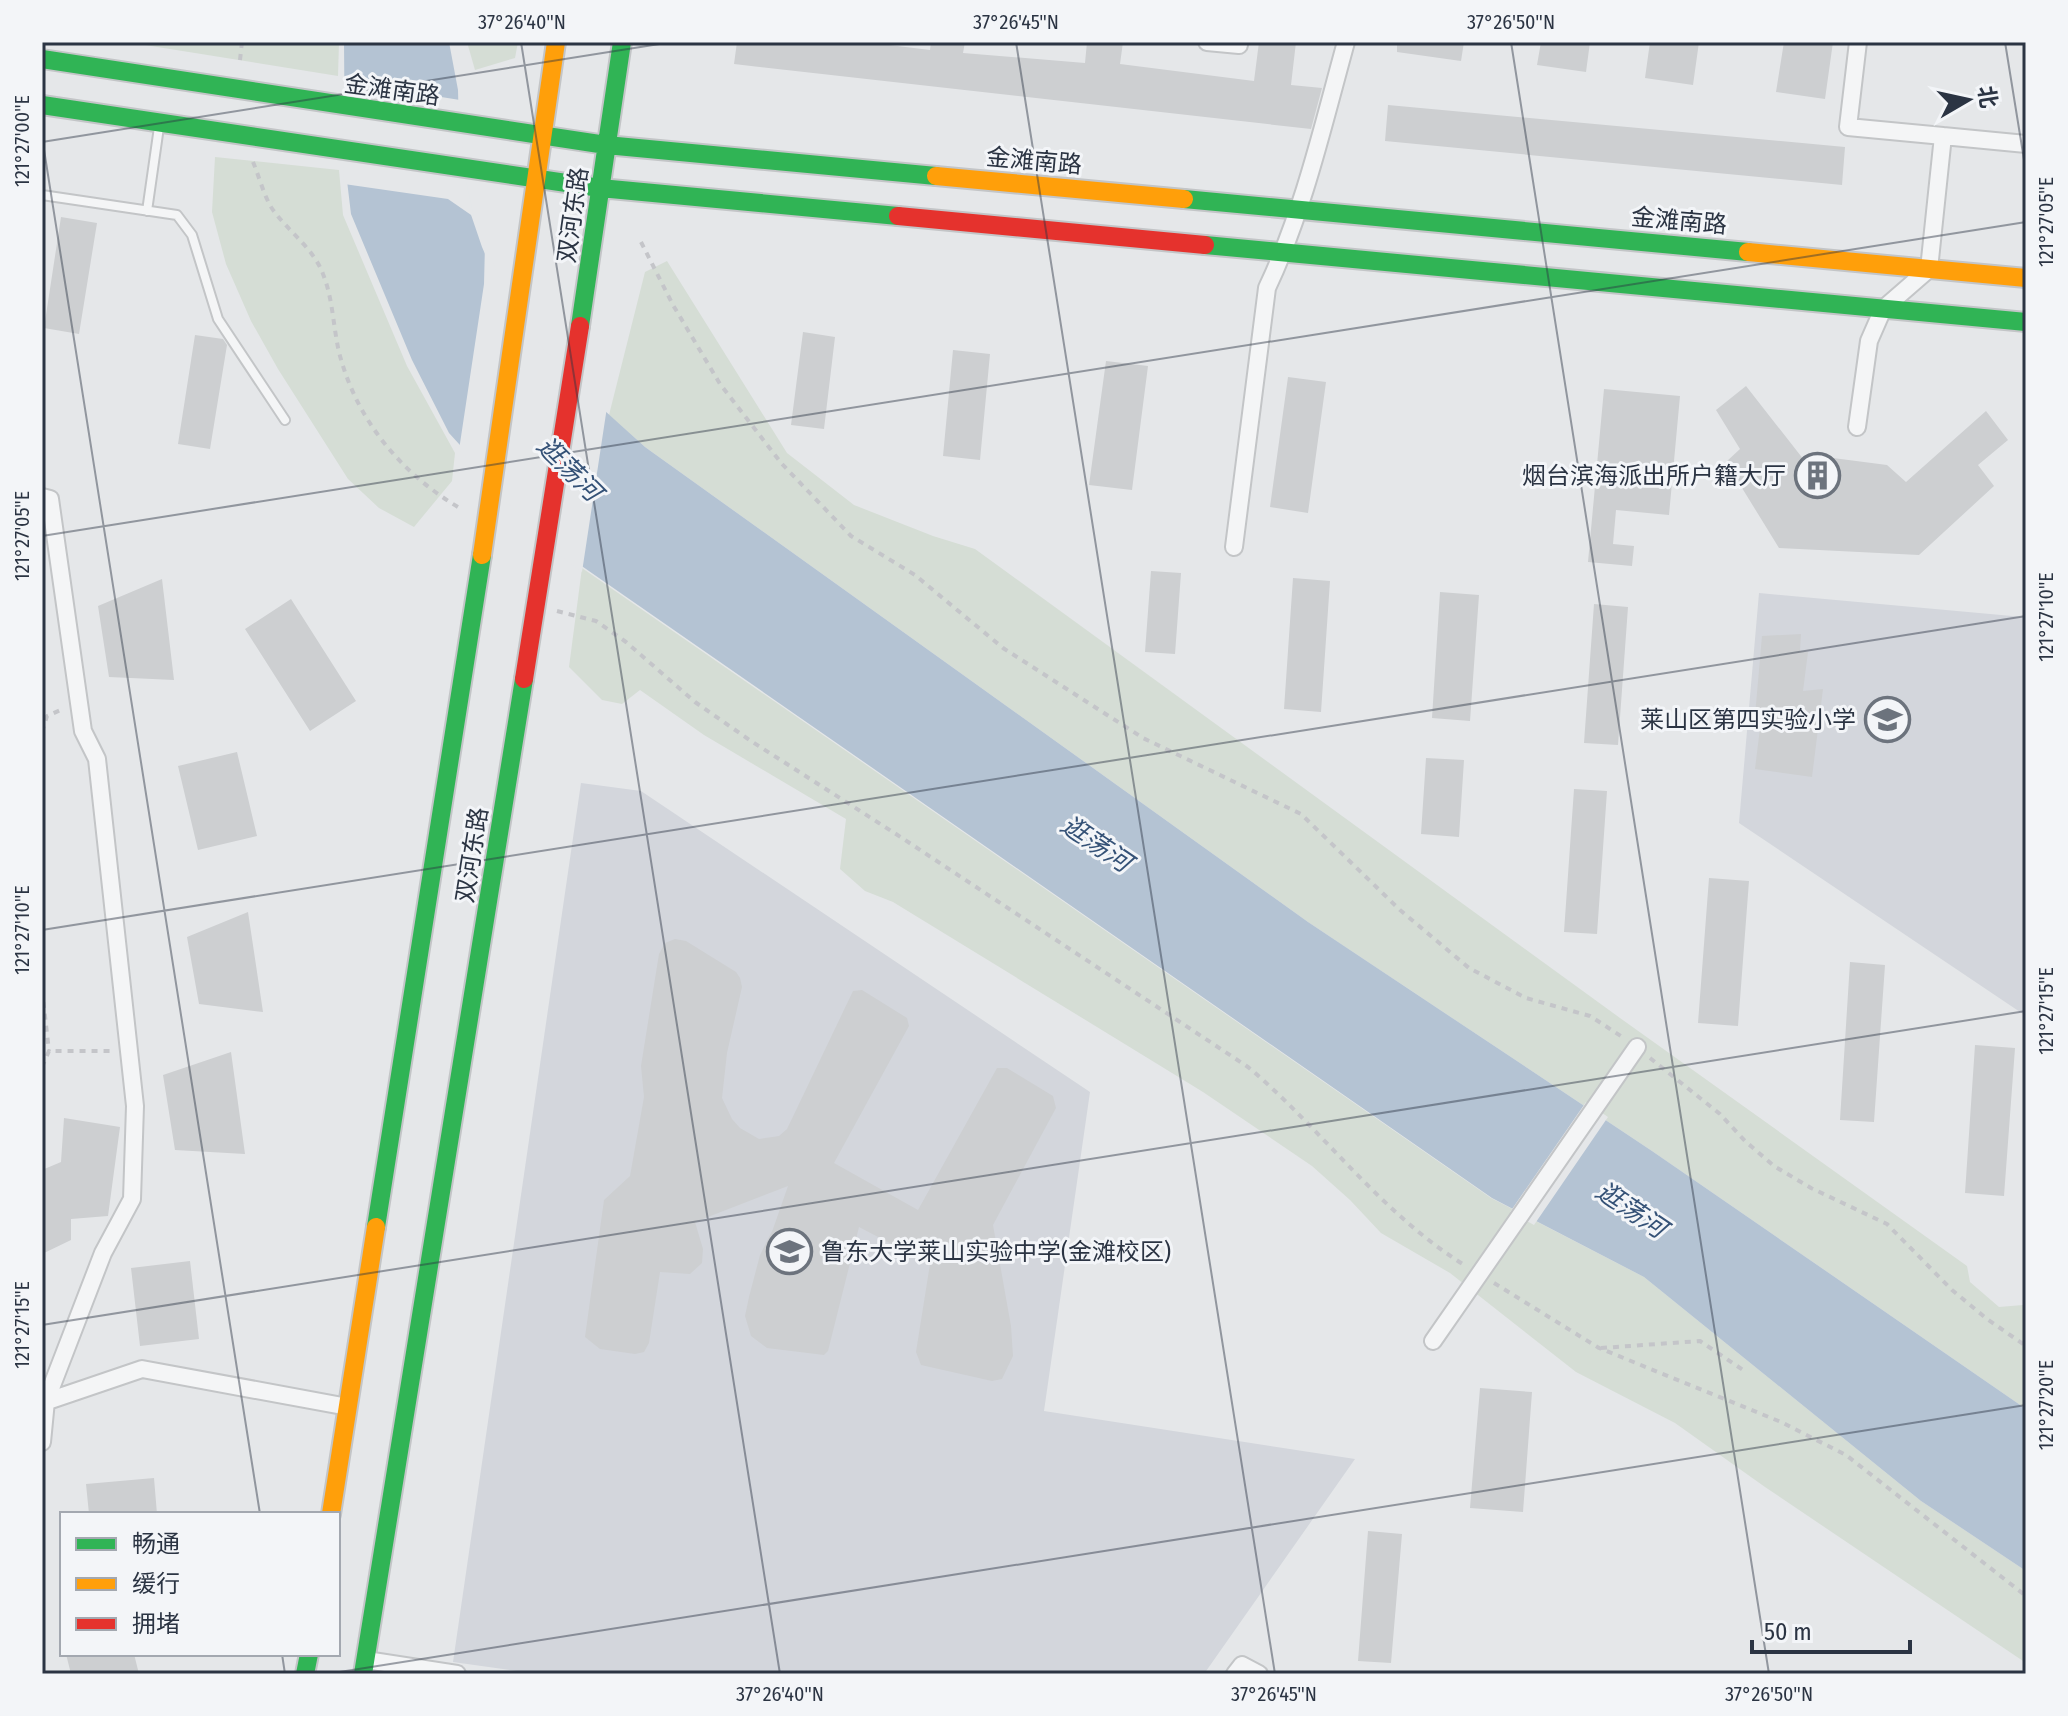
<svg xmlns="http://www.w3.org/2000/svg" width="2068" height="1716" viewBox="0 0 2068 1716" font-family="'Fira Sans Condensed','Noto Sans SC',sans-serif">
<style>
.built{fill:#d3d6dc}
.green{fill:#d5ddd5}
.water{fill:#b4c3d3}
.pier{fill:#e5e7e9}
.building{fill:#cdcfd1}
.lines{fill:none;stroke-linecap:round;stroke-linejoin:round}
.lane-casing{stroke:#c3c5c7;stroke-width:12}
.street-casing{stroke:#c3c5c7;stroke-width:20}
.fast-casing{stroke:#c3c5c7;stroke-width:22}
.slow-casing{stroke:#c3c5c7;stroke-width:22}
.jam-casing{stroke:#c3c5c7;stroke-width:22}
.path{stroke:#c4c5c9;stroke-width:4;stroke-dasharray:6 6;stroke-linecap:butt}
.lane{stroke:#f4f5f6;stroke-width:8}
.street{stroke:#f4f5f6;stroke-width:16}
.fast{stroke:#30b455;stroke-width:18}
.slow{stroke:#ff9f0a;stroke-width:18}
.jam{stroke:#e5322d;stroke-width:18}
.ticks{fill:none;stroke:#2b3443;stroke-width:2;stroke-opacity:0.45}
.labels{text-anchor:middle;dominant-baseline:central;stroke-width:6;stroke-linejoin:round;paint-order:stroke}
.street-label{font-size:24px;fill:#2b3443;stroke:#f3f5f8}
.poi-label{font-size:24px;fill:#2b3443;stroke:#f3f5f8;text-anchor:end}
.water-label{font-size:26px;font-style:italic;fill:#355277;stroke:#f3f5f8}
.neatline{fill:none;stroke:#2b3443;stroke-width:3}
.ticks-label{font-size:20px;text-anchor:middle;fill:#2b3443}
</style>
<rect width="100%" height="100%" fill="#e5e7e9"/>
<path class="built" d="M2026 592V1016L1739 823 1759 593 2023 617Z
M581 783 641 791 1090 1092 1044 1411 1355 1459 1204 1674H539L453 1662Z"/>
<path class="green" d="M126 42H339L338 76Z
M467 42H518L515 58 475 70Z
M215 157 339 170 343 215 407 366 455 453 452 481 414 527 379 508 348 479 278 369 251 321 226 264 212 212Z
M667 261 787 453 854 505 933 536 975 549 1620 1018 1967 1266 1970 1282 1999 1307 2023 1305 2026 1307V1409L1652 1151 1308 922 645 447 609 415 645 272Z
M582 568 1491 1198 1644 1277 1921 1501 2026 1571V1663L1765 1487 1675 1423 1576 1372 1450 1273 1381 1233 1350 1200 1312 1166 1203 1092 893 902 865 891 840 869 846 819 704 735 640 690 622 704 602 700 569 667Z"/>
<path class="water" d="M344 42H449L458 90 460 173 466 200 482 247 509 309 543 355 645 447 1308 922 1652 1151 2026 1409V1571L1921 1501 1644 1277 1492 1198 550 544 449 433 412 360 351 214 345 164Z"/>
<path class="pier" d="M341 81 460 100 464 172 474 217 484 239 474 217 448 199 344 184Z
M485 244 512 307 546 352 607 407 582 572 547 546 459 450 484 284Z
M1586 1102 1608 1117 1534 1225 1510 1212Z"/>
<path class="building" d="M737 42H865L930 50 931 42H965L963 53 1085 63 1087 42H1123L1120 64 1254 81 1259 42H1296L1291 85 1322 88 1311 129 734 64Z
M1397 42H1464L1461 61 1397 52Z
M1541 42H1590L1586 72 1537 65Z
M1650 42H1699L1693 85 1645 78Z
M1784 42H1833L1825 99 1776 92Z
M1388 105 1845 147 1842 185 1385 141Z
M61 217 97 223 79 334 44 328Z
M803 332 835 337 824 429 791 425Z
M195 335 223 339 227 345 210 449 178 444Z
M953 350 990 354 980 460 943 456Z
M1106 361 1148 366 1132 490 1089 485Z
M1288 377 1326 382 1308 513 1270 507Z
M1746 386 1811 469 1833 458 1887 465 1906 482 1986 411 2008 440 1978 465 1994 486 1919 555 1779 548 1726 462 1740 449 1716 410Z
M1604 389 1680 396 1669 515 1616 510 1613 544 1634 546 1632 566 1588 562Z
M1151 571 1181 573 1175 654 1145 652Z
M1293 578 1330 581 1321 712 1284 709Z
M162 579 174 680 109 677 98 606Z
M1440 592 1479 595 1470 721 1432 718Z
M291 599 356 701 310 731 245 629Z
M1594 604 1628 607 1618 745 1584 743Z
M1801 634 1800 651 1808 652 1803 691 1823 689 1812 777 1755 769 1760 728 1754 727 1762 636Z
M237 752 257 836 198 850 178 766Z
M1426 758 1464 760 1459 837 1421 834Z
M1574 789 1607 791 1597 934 1564 932Z
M1709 878 1749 881 1738 1026 1698 1023Z
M248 912 263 1012 199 1004 187 937Z
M675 939 686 941 736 972 740 978 742 987 727 1053 722 1098 732 1119 740 1128 759 1139 779 1136 787 1129 853 991 862 990 907 1018 909 1026 834 1163 918 1210 997 1068H1007L1053 1096 1056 1108 993 1225 1011 1326 1013 1356 1002 1379 992 1381 921 1365 916 1352 930 1264 859 1227 828 1351 824 1355 767 1348 751 1336 745 1316 749 1297 760 1255 773 1229 788 1186 695 1222 703 1249 702 1263 690 1274 660 1272 649 1343 644 1352 635 1354 600 1349 585 1337 604 1200 630 1176 644 1097 641 1066 659 954 665 943Z
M1850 962 1885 965 1874 1122 1840 1120Z
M1975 1045 2015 1048 2004 1196 1965 1193Z
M231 1052 245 1154 175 1150 163 1075Z
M64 1118 120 1127 108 1216 71 1219V1240L42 1254V1170L61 1162Z
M190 1261 199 1339 140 1346 131 1268Z
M1480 1388 1532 1392 1523 1512 1470 1508Z
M154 1478 157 1514H89L86 1484Z
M1368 1531 1402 1534 1391 1663 1358 1661Z
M66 1654H134L139 1674H71Z"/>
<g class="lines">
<defs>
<path id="lane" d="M42 195 177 215 192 235 218 319 285 420
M147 211 159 127"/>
<path id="street" d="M1207 42 1239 45V42
M1943 136 2026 144
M1857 427 1869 341 1883 309 1929 269 1943 136 1848 127 1858 42
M42 497 50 499 83 731 97 759 135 1106 132 1199 103 1253 46 1401 42 1442
M1234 547 1267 288C1304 210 1323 125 1346 42
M1433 1341 1637 1047
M42 1403 142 1369 348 1407
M366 1660 457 1674
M1235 1674 1242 1665 1259 1674"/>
<path id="fast" d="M42 59 606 145 936 176
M42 105 600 188 898 216
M1184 199 1748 252
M1205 245 2026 322
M580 326 622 42
M376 1227 482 555
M305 1674 309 1654
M363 1674 524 679"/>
<path id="slow" d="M936 176 1184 199
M1748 252 2026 278
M482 555 556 42
M331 1514 376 1227"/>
<path id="jam" d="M898 216 1205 245
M524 679 580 326"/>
</defs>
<use href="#lane" class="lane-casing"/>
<use href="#street" class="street-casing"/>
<use href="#fast" class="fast-casing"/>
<use href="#slow" class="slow-casing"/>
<use href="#jam" class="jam-casing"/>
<path class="path" d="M240 60 242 42
M253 162C259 176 263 193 271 207 286 230 313 247 323 274 333 299 333 326 339 352 356 420 402 475 463 510
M641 242 673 305 720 384 782 464 851 536 915 575 1003 648 1143 738 1301 814 1400 910 1469 968 1526 998 1590 1016 1624 1038
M557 611 596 621 626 642 695 702 751 741 896 834 1248 1067C1323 1130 1381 1214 1466 1266
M42 732 47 716 63 709
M42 990 49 1051
M1650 1058 1720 1114 1745 1141 1774 1166 1811 1188 1887 1224 1952 1290 1987 1319 2026 1346
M42 1067 49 1051H113
M1494 1283 1599 1348 1781 1422 1846 1455 2026 1596
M1601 1348 1700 1341 1743 1370"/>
<use href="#lane" class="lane"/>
<use href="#street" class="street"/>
<use href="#fast" class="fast"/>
<use href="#slow" class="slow"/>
<use href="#jam" class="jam"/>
</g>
<path class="ticks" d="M521 42 780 1674M1016 42 1275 1674M1511 42 1769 1674M2005 42 2026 172M42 137 260 1514M42 142 672 42M42 536 2026 222M42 930 2026 616M42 1325 2026 1011M282 1654 285 1674M327 1674 2026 1405"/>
<defs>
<symbol id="building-ring" viewBox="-11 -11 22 22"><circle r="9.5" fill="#f3f5f8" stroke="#6c737d" stroke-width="1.5"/><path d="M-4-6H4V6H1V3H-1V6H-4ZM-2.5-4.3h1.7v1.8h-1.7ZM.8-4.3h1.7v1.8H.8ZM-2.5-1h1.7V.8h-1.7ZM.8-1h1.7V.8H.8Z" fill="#6c737d"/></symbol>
<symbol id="school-ring" viewBox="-11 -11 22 22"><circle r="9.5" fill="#f3f5f8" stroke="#6c737d" stroke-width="1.5"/><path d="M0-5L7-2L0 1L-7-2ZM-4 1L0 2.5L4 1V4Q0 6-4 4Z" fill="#6c737d"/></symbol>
</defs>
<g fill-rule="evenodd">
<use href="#building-ring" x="1792" y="450" width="51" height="51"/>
<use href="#school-ring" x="1862" y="694" width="51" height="51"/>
<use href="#school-ring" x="764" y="1226" width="51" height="51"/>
</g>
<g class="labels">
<g class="street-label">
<text transform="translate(392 90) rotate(8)">金滩南路</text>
<text transform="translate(1034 161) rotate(5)">金滩南路</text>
<text transform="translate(573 215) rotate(-82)">双河东路</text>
<text transform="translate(1679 221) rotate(5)">金滩南路</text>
<text transform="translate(472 855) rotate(-81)">双河东路</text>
</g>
<g class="poi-label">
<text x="1786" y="476">烟台滨海派出所户籍大厅</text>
<text x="1856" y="720">莱山区第四实验小学</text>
<text x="821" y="1252" text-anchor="start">鲁东大学莱山实验中学(金滩校区)</text>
</g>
<g class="water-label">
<text transform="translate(569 469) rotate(45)">逛荡河</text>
<text transform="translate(1096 844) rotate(34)">逛荡河</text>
<text transform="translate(1631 1210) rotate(34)">逛荡河</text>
</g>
</g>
<rect width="2068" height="1716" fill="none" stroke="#f3f5f8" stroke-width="88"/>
<rect x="60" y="1512" width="280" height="144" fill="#f3f5f8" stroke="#a3a8b0" stroke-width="2"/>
<rect x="76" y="1538" width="40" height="12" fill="#30b455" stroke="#a3a8b0" stroke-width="2"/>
<text x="132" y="1552" font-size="24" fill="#2b3443">畅通</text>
<rect x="76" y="1578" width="40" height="12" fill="#ff9f0a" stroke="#a3a8b0" stroke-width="2"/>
<text x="132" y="1592" font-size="24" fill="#2b3443">缓行</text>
<rect x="76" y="1618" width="40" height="12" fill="#e5322d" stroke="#a3a8b0" stroke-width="2"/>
<text x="132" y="1632" font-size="24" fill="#2b3443">拥堵</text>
<g transform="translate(1968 100) rotate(81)" stroke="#f3f5f8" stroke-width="6" paint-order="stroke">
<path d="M0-6L14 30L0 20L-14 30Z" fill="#2b3443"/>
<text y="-12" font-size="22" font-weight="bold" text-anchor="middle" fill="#2b3443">北</text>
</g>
<path d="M1752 1640v12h158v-12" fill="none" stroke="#2b3443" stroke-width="4"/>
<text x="1764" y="1640" font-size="24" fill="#2b3443" stroke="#f3f5f8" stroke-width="6" paint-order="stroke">50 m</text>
<rect x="44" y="44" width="1980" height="1628" class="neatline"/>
<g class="ticks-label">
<text x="522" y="29">37°26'40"N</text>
<text x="1016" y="29">37°26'45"N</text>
<text x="1511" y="29">37°26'50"N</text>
<text transform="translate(22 141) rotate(-90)" y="7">121°27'00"E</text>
<text transform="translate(2046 222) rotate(-90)" y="7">121°27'05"E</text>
<text transform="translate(22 536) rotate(-90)" y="7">121°27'05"E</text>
<text transform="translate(2046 617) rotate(-90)" y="7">121°27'10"E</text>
<text transform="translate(22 930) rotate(-90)" y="7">121°27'10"E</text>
<text transform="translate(2046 1011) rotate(-90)" y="7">121°27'15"E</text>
<text transform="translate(22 1325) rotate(-90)" y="7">121°27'15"E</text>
<text transform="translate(2046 1405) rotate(-90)" y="7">121°27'20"E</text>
<text x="780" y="1701">37°26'40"N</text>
<text x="1274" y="1701">37°26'45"N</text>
<text x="1769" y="1701">37°26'50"N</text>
</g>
</svg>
